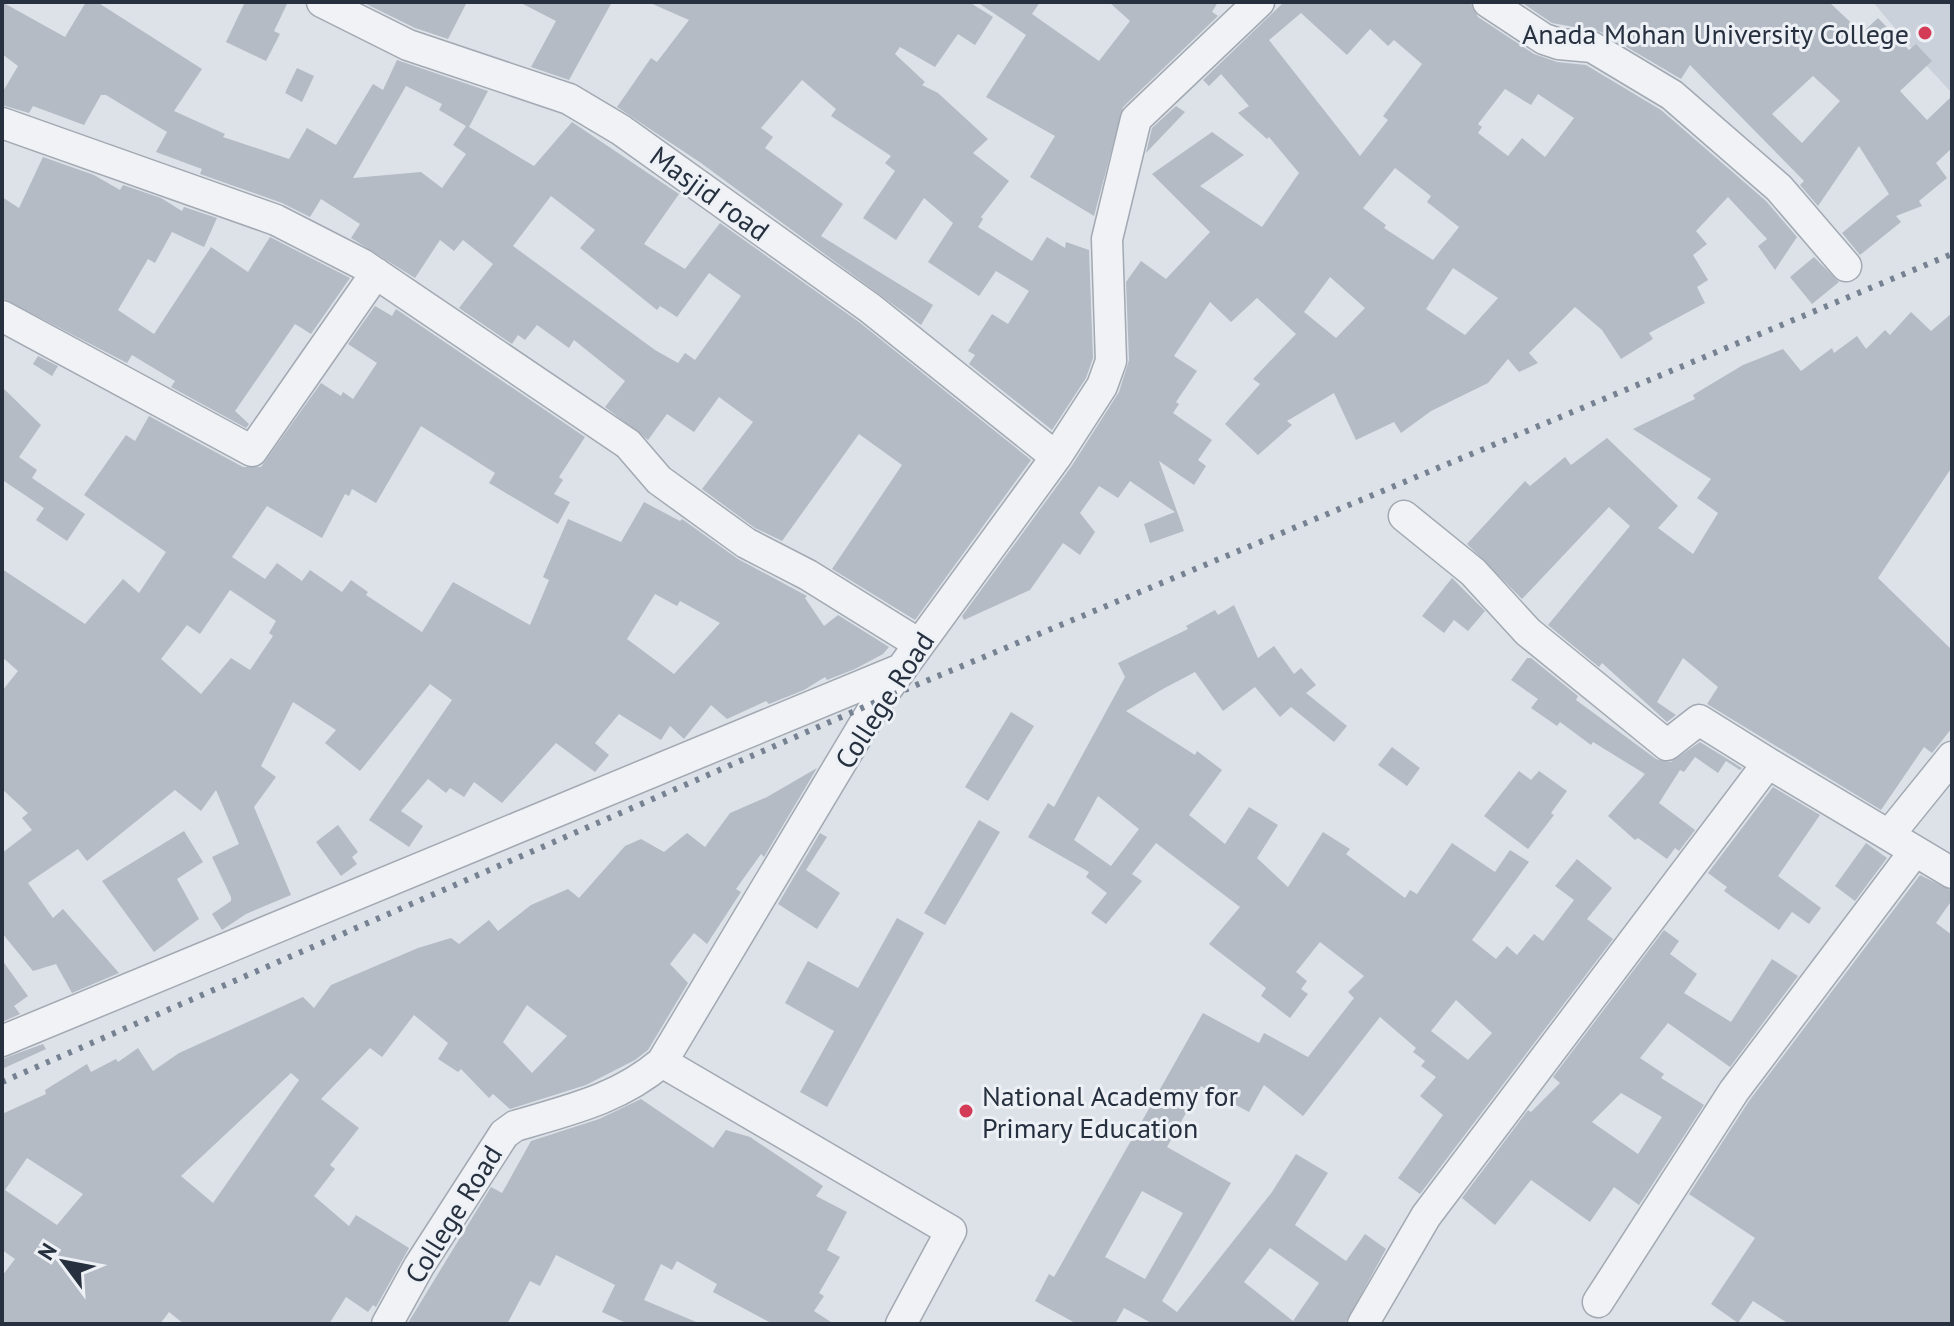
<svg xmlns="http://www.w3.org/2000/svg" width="1954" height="1326" viewBox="0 0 1954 1326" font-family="'PT Sans',sans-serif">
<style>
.built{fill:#cbd1da}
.building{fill:#b4bbc5;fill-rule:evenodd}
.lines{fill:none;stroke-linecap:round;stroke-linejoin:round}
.minor-casing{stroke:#a2a9b2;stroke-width:33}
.minor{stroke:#f0f2f6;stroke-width:30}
.rail{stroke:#768292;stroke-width:6;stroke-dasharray:4 8;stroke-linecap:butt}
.poi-dot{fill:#d43b57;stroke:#edf1f6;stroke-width:3}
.labels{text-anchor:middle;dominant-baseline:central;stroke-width:6;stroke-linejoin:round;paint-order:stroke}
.poi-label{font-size:28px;fill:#26303f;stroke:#edf1f6;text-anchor:end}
.street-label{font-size:28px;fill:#26303f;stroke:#edf1f6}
</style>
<rect width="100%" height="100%" fill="#dde2e8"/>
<path class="built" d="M1873 2H1952V93L1924 63Z"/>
<path class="building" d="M2 2 65 37 86 2H97L202 69 174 111 225 134 223 137 289 159 307 128 336 145 373 84 383 90 397 60 488 91 469 127 534 166 572 122 679 194 644 244 685 269 720 223 859 322 1031 460 915 620 832 569 902 465 859 434 782 541 755 528 702 489 753 422 719 397 694 432 667 414 648 440 605 407 625 381 574 340 569 348 537 325 525 340 518 335 512 344 459 308 493 264 463 240 454 251 440 240 415 278 351 238 360 224 321 199 310 217 282 203 200 174 202 169 156 152 167 132 106 95H101L84 125 33 106 29 113 2 105V93L18 66 2 54ZM406 86 442 104 439 110 466 126 453 145 466 154 442 188 421 172 353 178ZM551 196 595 230 580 248 657 310 660 306 677 317 709 273 741 296 695 360 685 353 678 363 655 350 513 246Z
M245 2H288L274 31 280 34 266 61 226 42Z
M362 2H467L448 39 415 28Z
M519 2H612L569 80 531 67 556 21Z
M648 2H969L993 17 975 45 958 34 935 67 900 47 895 54 925 82 922 85 938 93 988 139 973 153 1009 181 981 217 983 219 978 227 1032 261 1047 237 1065 248 1066 242 1089 250 1093 358 1086 378 1052 430 969 364 975 355 968 351 992 314 1008 324 1029 291 996 271 979 296 928 262 953 223 924 198 896 240 863 218 895 171 885 163 891 156 831 116 836 109 802 80 761 128 773 137 765 148 843 204 821 236 933 305 921 325 701 163 617 107 651 58 657 62 689 20Z
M977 2H1040L1032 14 1099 61 1130 21 1109 2H1218L1212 12 1218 16 1123 107 1094 216 1030 177 1055 136 986 97 1026 35Z
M1284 2H1470L1478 17 1534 54 1557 62 1586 65 1661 110 1766 201 1797 237 1775 270 1758 246 1767 239 1728 197 1696 231 1707 244 1693 255 1708 280 1697 287 1705 303 1649 333 1653 339 1621 359 1602 330 1575 307 1529 353 1538 363 1519 372 1508 359 1488 383 1431 411 1401 433 1394 422 1356 440 1334 393 1287 421 1292 425 1258 455 1225 424 1260 384 1253 379 1296 334 1257 298 1231 322 1210 302 1174 356 1197 371 1176 402 1179 404 1173 413 1212 440 1198 460 1206 466 1194 485 1159 461 1184 531 1150 543 1144 524 1175 512 1130 481 1118 498 1099 486 1080 513 1095 532 1080 555 1063 543 1030 590 964 620 962 616 1071 467 1119 392 1129 360 1126 282 1141 261 1166 279 1210 232 1152 174 1212 132 1244 155 1200 186 1262 227 1299 173 1269 137 1267 139 1238 113 1249 106 1221 74 1209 86 1203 80ZM1301 13 1347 55 1370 29 1388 46 1394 40 1422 64 1383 116 1388 120 1360 156 1269 40ZM1505 89 1531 105 1538 94 1574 118 1545 157 1522 138 1508 156 1478 133 1482 127 1478 124ZM1395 168 1431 196 1427 202 1459 227 1433 260 1384 228 1386 225 1363 208ZM1453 268 1498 298 1465 335 1426 309ZM1330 277 1365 308 1336 338 1304 312Z
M1521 2H1829L1862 33 1878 18 1909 50 1916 44 1932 61 1900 91 1927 120 1952 96V148L1936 163 1947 178 1919 201 1922 206 1896 216 1901 222 1860 255 1842 233 1889 194 1859 146 1818 206 1800 185 1804 181 1690 65 1681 79 1601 32 1552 23ZM1813 76 1840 101 1802 143 1772 114Z
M297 68 314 76 302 102 285 93Z
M1176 106 1185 112 1146 153 1152 128Z
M43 157 94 175 120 190 123 185 161 198 182 211 184 207 217 218 204 247 172 232 155 263 148 259 118 310 154 334 211 247 248 272 270 237 350 278 311 334 295 324 235 411 249 424 246 428 171 387 175 381 132 355 127 363 2 298V197L19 208Z
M1814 257 1839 282 1812 304 1790 277Z
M375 306 392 316 396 309 585 437 559 477 563 480 554 494 570 502 558 524 489 483 495 473 421 426 376 503 352 489 349 496 345 494 322 538 267 506 232 557 265 579 277 563 302 581 310 570 342 592 351 580 368 592 366 595 422 632 453 582 530 625 549 580 543 577 568 519 621 542 644 502 680 521 682 519 738 559 807 596 805 598 824 626 838 615 889 647 883 654 855 669 827 680 825 677 804 690 769 704 766 701 727 719 711 705 684 739 670 726 661 740 619 714 595 743 609 755 595 772 556 743 502 803 474 782 464 797 450 788 446 793 428 779 401 811 423 826 409 847 369 820 452 700 430 684 360 771 325 743 336 730 293 702 261 766 276 777 254 807 291 895 246 914 222 930 212 914 231 901V897L212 857 239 844 216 790 201 811 175 790 87 861 78 849 28 883 53 918 63 909 119 973 72 993 56 964 33 971 2 933V853L32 830 22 818 28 813 2 789V691L18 671 2 657V569L85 624 123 579 139 593 166 552 84 495 126 435 135 441 149 416 243 467H261L321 383 341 396 343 392 353 399 377 363 348 344ZM230 590 276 621 269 633 273 636 250 670 231 658 201 694 161 659 187 625 200 634ZM655 594 677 606 680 601 720 623 674 674 627 639Z
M1911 312 1931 331 1952 313V467L1878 578 1952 650V728L1932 753 1924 747 1881 810 1707 704 1718 687 1683 658 1657 702 1676 715 1667 722 1602 663 1599 667 1548 625 1630 526 1609 507 1522 599 1467 544 1525 481 1530 486 1565 457 1571 465 1607 438 1678 506 1658 528 1693 554 1718 513 1697 498 1711 479 1633 429 1695 399 1693 395 1743 365 1783 349 1801 371 1832 348 1834 353 1857 336 1866 349 1885 330 1890 335Z
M38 356 58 366 52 376 33 364Z
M2 387 41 425 19 457 37 470 32 478 85 514 67 541 36 520 44 508 4 481 2 484Z
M1452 578 1485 611 1468 631 1454 620 1444 633 1422 616Z
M1234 605 1258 658 1274 646 1294 674 1301 668 1316 685 1306 693 1347 726 1334 742 1291 707 1280 717 1255 687 1223 711 1195 672 1161 690 1126 711 1195 755 1197 751 1222 770 1189 815 1225 844 1249 807 1278 825 1257 858 1288 887 1323 832 1350 849 1346 854 1405 898 1410 890 1417 894 1452 843 1495 872 1510 850 1529 862 1472 940 1496 959 1507 946 1517 955 1534 934 1543 941 1574 900 1555 886 1577 859 1612 888 1587 919 1613 939 1420 1194 1398 1178 1443 1115 1420 1096 1436 1077 1421 1066 1425 1061 1413 1052 1416 1048 1380 1017 1303 1116 1264 1085 1249 1112 1201 1086 1167 1147 1231 1183 1162 1301 1177 1312 1272 1192 1296 1154 1328 1173 1295 1225 1346 1261 1365 1234 1386 1249 1345 1324H1153L1124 1308 1115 1324H1077L1035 1301 1049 1274 1054 1277 1203 1013 1259 1043 1264 1033 1308 1057 1354 998 1348 992 1364 976 1320 942 1296 972 1307 981 1301 989 1308 994 1290 1018 1261 996 1266 988 1209 944 1240 907 1156 843 1132 874 1142 881 1106 924 1091 913 1107 893 1086 877 1089 872 1028 837 1048 803 1054 807 1125 677 1118 663 1188 629 1186 626 1215 610 1218 615ZM1098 796 1139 829 1111 866 1074 840ZM1456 1000 1492 1033 1468 1060 1431 1031ZM1142 1191 1183 1213 1145 1279 1105 1257ZM1270 1248 1319 1283 1293 1321 1244 1282Z
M1527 658H1531L1578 696 1576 700 1656 759 1671 762 1700 742 1742 768 1740 770 1726 761 1718 773 1695 757 1684 772 1680 770 1659 803 1695 830 1679 851 1675 848 1667 859 1638 838 1635 840 1608 816 1645 774 1593 742 1591 745 1560 722 1557 726 1531 708 1538 699 1511 680Z
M1011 712 1034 726 988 801 965 787Z
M1392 747 1420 768 1407 786 1378 765Z
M817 768 764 857 761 854 736 889 741 892 707 944 694 933 670 964 688 983 648 1050 635 1060 586 1085 510 1109 493 1094 489 1098 461 1069 458 1072 438 1059 448 1043 414 1015 382 1057 370 1048 321 1099 359 1128 330 1165 335 1169 314 1196 349 1226 356 1215 409 1248 376 1307 373 1305 368 1312 346 1297 329 1324H184L169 1312 160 1324H2V1276L15 1259 2 1250V1114L46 1094 45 1090 87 1064 91 1072 116 1059 118 1062 138 1048 153 1071 179 1053 303 997 314 1008 331 985 418 948 451 938 459 944 489 920 498 931 531 905 568 889 579 898 625 846 641 839 664 852 687 833 705 847 730 813 767 797ZM527 1005 567 1036 532 1073 503 1042ZM291 1073 299 1080 213 1203 181 1176ZM27 1158 83 1194 57 1225 5 1190Z
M1519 771 1531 780 1539 771 1567 791 1551 813 1554 815 1528 849 1484 816Z
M1773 787 1820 815 1778 876 1821 908 1809 924 1792 912 1779 930 1724 891 1727 887 1708 873Z
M979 820 1000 832 945 925 924 913Z
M338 825 358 852 352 857 357 864 341 876 316 842Z
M184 831 203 862 177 879 199 919 154 952 102 881Z
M820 833 827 837 806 870 840 893 817 929 778 904Z
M1866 843 1887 858 1855 901 1835 886Z
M1920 875 1952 891V900L1936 923 1952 935V1324H1789L1753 1301 1738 1323 1711 1304 1755 1238 1689 1194 1749 1101Z
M897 918 924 933 827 1107 800 1092 834 1031 785 1003 808 961 858 988Z
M1664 930 1679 941 1670 954 1697 974 1684 993 1731 1022 1772 959 1798 976 1730 1067 1668 1023 1640 1058 1664 1074 1661 1078 1704 1105 1639 1205 1614 1187 1590 1222 1531 1180 1495 1225 1462 1198 1528 1110 1531 1112 1560 1083 1553 1077ZM1621 1093 1662 1117 1638 1154 1592 1122Z
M2 960 28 996 14 1006 20 1014 2 1022Z
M43 1044 46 1049 2 1069V1059Z
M641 1099 713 1148 726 1130 750 1137 823 1186 816 1196 847 1212 827 1250 840 1257 819 1293 824 1296 814 1311 834 1324H773L713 1292 717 1284 677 1261 672 1270 661 1264 644 1300 701 1324H628L602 1312 615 1285 556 1255 540 1286 530 1281 507 1324 408 1323 491 1187 502 1193 531 1141 599 1119Z"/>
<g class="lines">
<defs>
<path id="minor" d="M322 2 408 45 569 99 621 130 870 308 1056 457
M1488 2 1544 39 1559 44 1592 47 1672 95 1779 188 1846 266
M2 123 276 220 362 264 628 444 659 480 746 543 808 575 919 644
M2 316 252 451 376 273
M1404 516 1473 572 1528 632 1667 745 1699 720 1768 763
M1889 835 1952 757
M2 1041 901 669
M662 1062 951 1231 901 1324
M1598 1302 1734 1091 1915 851
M387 1324 419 1266 504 1134 515 1126C569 1110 619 1099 662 1062L878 701 1056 457 1102 386 1111 361 1107 239 1136 119 1259 2
M1363 1324 1426 1216 1768 763 1952 873"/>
</defs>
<use href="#minor" class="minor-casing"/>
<use href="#minor" class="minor"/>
<path class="rail" d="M2 1082 878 701 1952 254"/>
</g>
<g class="poi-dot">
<circle cx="1925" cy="33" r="8"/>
<circle cx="966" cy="1111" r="8"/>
</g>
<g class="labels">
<g class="poi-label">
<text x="1909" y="33">Anada Mohan University College</text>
<text x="982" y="1095" text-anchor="start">National Academy for<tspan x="982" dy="32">Primary Education</tspan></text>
</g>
<g class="street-label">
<text transform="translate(710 193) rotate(36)">Masjid road</text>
<text transform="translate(884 700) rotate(-57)">College Road</text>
<text transform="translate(453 1214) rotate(-58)">College Road</text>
</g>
</g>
<rect width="1954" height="1326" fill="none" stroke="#26303f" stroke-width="8"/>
<g transform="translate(64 1262) rotate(302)" stroke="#edf1f6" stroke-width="6" paint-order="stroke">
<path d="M0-6L14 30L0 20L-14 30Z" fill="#26303f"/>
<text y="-12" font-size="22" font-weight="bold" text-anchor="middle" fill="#26303f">N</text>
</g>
</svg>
